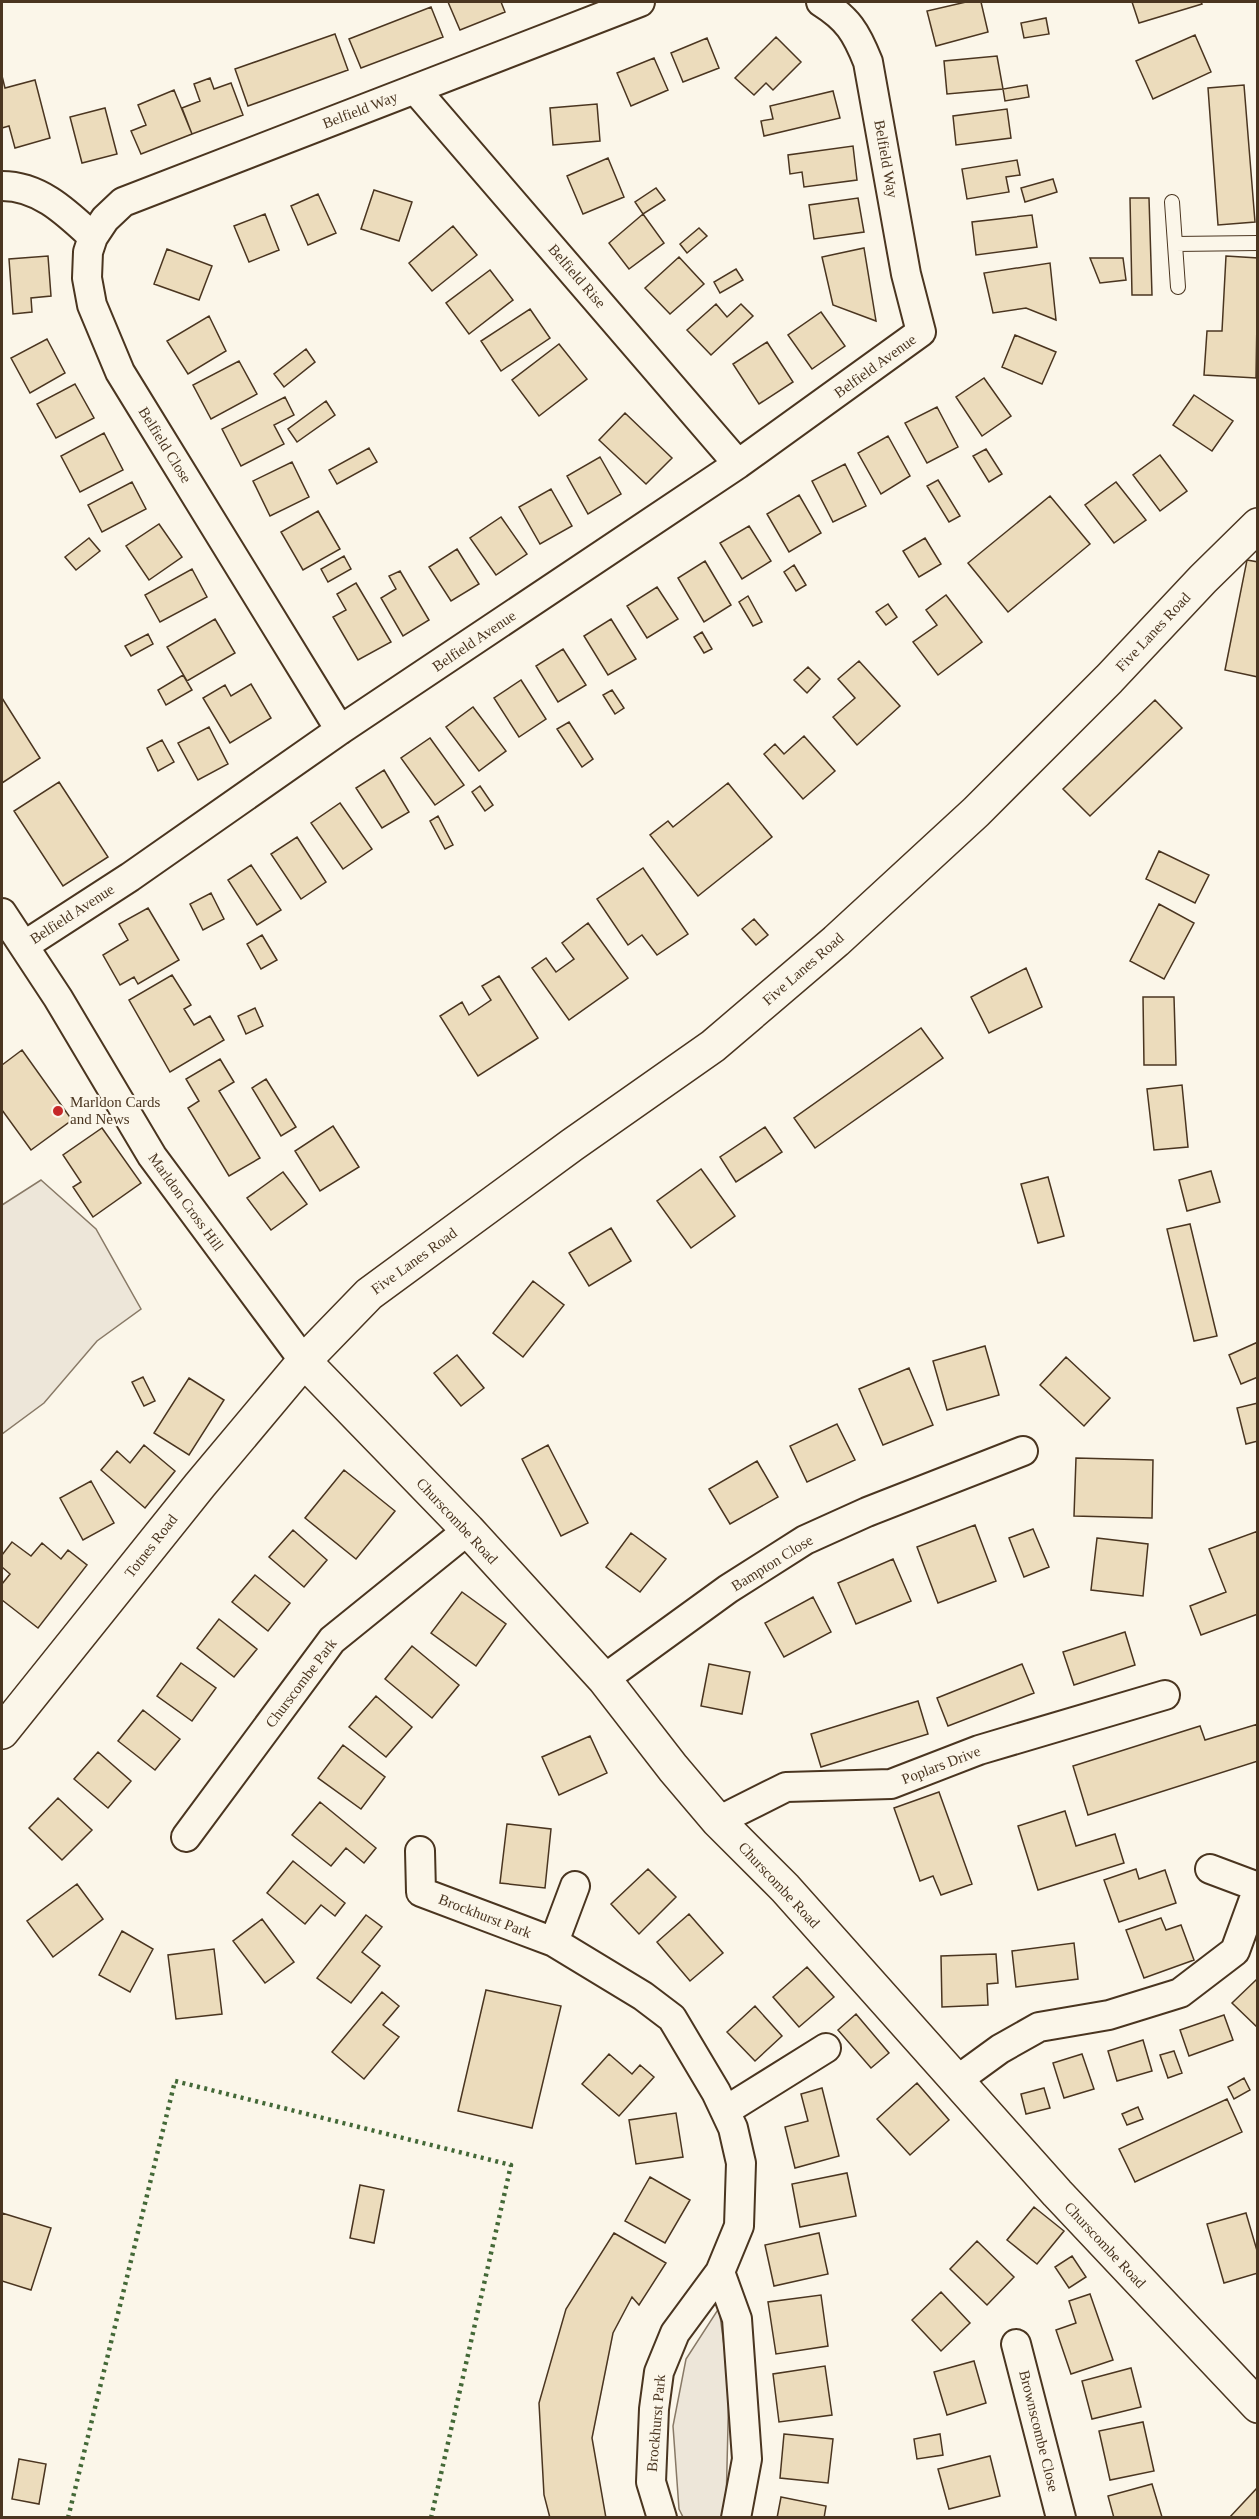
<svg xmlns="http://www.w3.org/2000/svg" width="1259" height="2519" viewBox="0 0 1259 2519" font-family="Georgia,serif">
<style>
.green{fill:#ede6d9;stroke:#887966;stroke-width:1.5}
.building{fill:#ecdcbc;stroke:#4a3520;stroke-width:1.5}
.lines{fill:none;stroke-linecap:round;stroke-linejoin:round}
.lane-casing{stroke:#4a3520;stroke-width:16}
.street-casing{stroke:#4a3520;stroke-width:32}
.secondary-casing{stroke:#4a3520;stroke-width:36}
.lane{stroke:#fbf6e9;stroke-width:14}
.street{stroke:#fbf6e9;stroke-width:28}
.secondary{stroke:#fbf6e9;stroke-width:33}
.hedge{stroke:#436837;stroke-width:4.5;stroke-dasharray:3 4.5;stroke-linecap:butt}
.poi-dot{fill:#c62828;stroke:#fbf6e9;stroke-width:2}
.labels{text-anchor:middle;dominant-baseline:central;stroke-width:4.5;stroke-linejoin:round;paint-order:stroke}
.street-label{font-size:15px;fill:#4a3520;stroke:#fbf6e9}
.poi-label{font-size:15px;fill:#4a3520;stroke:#fbf6e9;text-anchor:start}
</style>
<rect width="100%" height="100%" fill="#fbf6e9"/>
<path class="green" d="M41 1180 96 1229 141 1309 97 1341 44 1403 2 1434V1205Z
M719 2308 729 2383 726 2507 722 2518 683 2517 679 2509 673 2426 686 2359Z"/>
<path class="building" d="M448 2H501L505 12 460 30Z
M966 2H981L988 32 936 46 927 11Z
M1132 2H1201L1202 4 1139 23Z
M431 7 443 37 361 68 349 39Z
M1046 18 1049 34 1024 38 1021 23Z
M335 34 348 70 248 106 235 69Z
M1195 35 1211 72 1153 99 1136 61Z
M776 37 801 62 773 90 766 83 754 95 735 78Z
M707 38 719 68 683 82 671 53Z
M997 56 1003 89 947 94 944 61Z
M654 58 668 90 631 106 617 73Z
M2 76 5 88 35 80 50 138 15 148 9 126 2 128Z
M210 78 214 89 231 83 243 115 192 134 182 108 200 101 194 84Z
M1027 85 1029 97 1005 101 1003 89Z
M1244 85 1255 222 1218 225 1208 88Z
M174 90 192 134 141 154 131 131 146 125 138 105Z
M833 91 840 118 764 136 761 121 773 119 770 106Z
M597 104 600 141 553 145 550 108Z
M105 108 117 154 82 163 70 117Z
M1007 109 1011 138 956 145 953 116Z
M853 146 857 180 804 187 802 172 790 174 788 155Z
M608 158 624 197 583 214 567 176Z
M1017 160 1020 175 1006 177 1009 192 967 199 962 169Z
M1053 179 1057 192 1025 202 1021 188Z
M656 188 665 200 643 214 635 202Z
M374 190 412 202 399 241 361 229Z
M318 194 336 233 308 245 291 206Z
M858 198 864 232 814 239 809 205Z
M1130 198H1149L1152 295H1132Z
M265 214 279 250 249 262 234 226Z
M643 214 664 243 629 269 609 243Z
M1032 215 1037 247 976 255 972 222Z
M453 226 477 255 432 291 409 263Z
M699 228 707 236 687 253 680 244Z
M864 248 876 321 833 305 822 257Z
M167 249 212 266 199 300 154 284Z
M48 256 51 296 31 298 32 312 13 314 9 259Z
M1226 256 1258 258 1256 378 1204 375 1207 331H1222Z
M679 257 704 284 670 314 645 288Z
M1090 258H1123L1126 280 1100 283Z
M1050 263 1056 320 1026 308 993 313 984 273Z
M736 269 743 280 720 293 714 282Z
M490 270 513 300 469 334 446 303Z
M716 304 727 317 741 304 753 316 711 355 687 330Z
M530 309 550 338 501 371 481 341Z
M821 312 845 346 812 369 788 335Z
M209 316 226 351 188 374 167 341Z
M1015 335 1056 352 1042 384 1002 367Z
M47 339 65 373 30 393 11 358Z
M767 342 793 382 759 404 733 364Z
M559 344 587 379 539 416 512 380Z
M306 349 315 362 284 387 274 374Z
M239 361 257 394 211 419 193 385Z
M984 378 1011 416 982 436 956 397Z
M75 384 94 418 56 438 37 404Z
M1194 395 1233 421 1212 451 1173 425Z
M285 397 294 415 274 425 284 444 241 466 222 429Z
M326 401 335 415 297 442 288 429Z
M937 407 958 447 927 463 905 423Z
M625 413 672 458 646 484 599 440Z
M104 433 123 470 80 492 61 456Z
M888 436 910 476 881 494 858 453Z
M369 448 377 462 337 484 329 470Z
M986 449 1002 474 989 482 973 456Z
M1160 455 1187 491 1160 511 1133 475Z
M600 457 621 494 588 514 567 476Z
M292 462 309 497 270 516 253 481Z
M845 464 866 506 833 522 812 481Z
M938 480 960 516 949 522 927 486Z
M132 482 146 509 102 532 88 505Z
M1116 482 1146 520 1114 543 1085 505Z
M551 489 572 526 540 544 519 507Z
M799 495 821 533 789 552 767 514Z
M1050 496 1090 544 1008 612 968 563Z
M318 511 340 549 303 570 281 532Z
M501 517 527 554 496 575 470 538Z
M159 524 182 557 149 580 126 546Z
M749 526 771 561 742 579 720 543Z
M89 538 100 551 76 570 65 557Z
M925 538 941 564 919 577 903 551Z
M457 549 479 584 451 601 429 567Z
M344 556 351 569 328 582 321 569Z
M1247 560 1258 562V677L1225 670Z
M705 561 731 605 704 622 678 578Z
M794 565 806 585 796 591 784 572Z
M192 569 207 597 160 622 145 595Z
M400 571 429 620 403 636 381 598 396 589 389 576Z
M356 583 391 642 358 660 333 617 346 610 337 594Z
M657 587 678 619 647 638 627 606Z
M946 595 982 642 938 675 913 642 937 625 926 610Z
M748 596 762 622 753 626 739 602Z
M888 604 897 617 886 625 876 612Z
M215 619 235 653 187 681 167 647Z
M611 619 636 659 608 675 584 636Z
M702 632 712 649 704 653 694 637Z
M148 634 153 644 131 656 125 646Z
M563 649 586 685 558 702 536 666Z
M859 661 900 706 857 745 833 717 855 698 838 679Z
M808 667 820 679 807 693 794 680Z
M183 675 192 690 166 705 158 690Z
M521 680 546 719 519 737 494 698Z
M251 684 271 718 230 743 203 698 225 685 231 696Z
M612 690 624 708 615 714 603 695Z
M2 698 40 758 2 783Z
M1155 700 1182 728 1090 816 1063 789Z
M473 707 506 751 479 771 446 727Z
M569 722 593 759 582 767 557 729Z
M209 727 228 764 198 780 178 743Z
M804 736 835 771 803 799 764 754 775 744 784 754Z
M430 738 464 785 435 805 401 758Z
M162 740 174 762 158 771 147 748Z
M384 770 409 812 382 828 356 788Z
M59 782 108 857 63 886 14 811Z
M728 783 772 837 698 896 650 835 668 821 673 827Z
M480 786 493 805 485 811 472 792Z
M340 803 372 849 343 869 311 823Z
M438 816 453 845 445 849 430 821Z
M297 837 326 882 301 899 271 854Z
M1159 851 1209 875 1195 903 1146 879Z
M251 865 281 910 257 925 228 880Z
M643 868 688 934 657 955 642 935 628 945 597 899Z
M211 893 224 919 203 930 190 904Z
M1159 904 1194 923 1164 979 1130 961Z
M148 908 179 960 138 984 134 977 120 985 103 955 128 940 119 924Z
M754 919 768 935 756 945 742 929Z
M588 923 628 978 569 1020 532 968 546 958 556 972 574 959 562 943Z
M262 935 277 960 261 969 247 944Z
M1026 968 1042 1007 989 1033 971 997Z
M172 975 191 1005 184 1009 194 1025 210 1016 224 1040 170 1072 129 1000Z
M499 976 538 1038 478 1076 440 1016 462 1002 469 1015 491 1000 482 986Z
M1143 997H1174L1176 1065H1144Z
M255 1008 263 1026 246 1034 238 1016Z
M921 1028 943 1058 815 1148 794 1118Z
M22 1050 72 1120 31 1150 2 1110V1065Z
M220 1059 234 1082 219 1091 260 1158 229 1176 188 1108 199 1101 186 1079Z
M266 1079 296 1127 281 1136 252 1088Z
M1182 1085 1188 1147 1154 1150 1147 1089Z
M333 1126 359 1167 320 1191 295 1151Z
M765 1127 782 1152 736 1182 720 1157Z
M102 1128 141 1183 93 1217 73 1187 81 1182 63 1155Z
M701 1169 735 1216 691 1248 657 1201Z
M1211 1171 1220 1202 1187 1211 1179 1180Z
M283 1172 307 1204 271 1230 247 1198Z
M1048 1177 1064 1236 1038 1243 1021 1184Z
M1190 1224 1217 1336 1194 1341 1167 1229Z
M611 1228 631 1261 589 1286 569 1253Z
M533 1281 564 1305 523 1357 493 1333Z
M1258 1342V1377L1241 1384 1229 1355Z
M985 1346 999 1395 947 1410 933 1361Z
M457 1355 484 1388 461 1406 434 1373Z
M1066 1357 1110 1398 1084 1426 1040 1385Z
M909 1368 933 1425 883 1445 859 1389Z
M143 1377 155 1401 144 1406 132 1382Z
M189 1378 224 1400 189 1455 154 1433Z
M1258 1403V1441L1246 1444 1237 1408Z
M837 1424 855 1460 807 1482 790 1446Z
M144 1445 175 1471 145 1508 101 1470 117 1451 130 1463Z
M548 1445 588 1523 561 1536 522 1459Z
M1076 1458 1153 1460 1152 1518 1074 1516Z
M757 1461 778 1497 730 1524 709 1489Z
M344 1470 395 1511 356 1559 305 1518Z
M91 1481 114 1523 83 1540 60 1498Z
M975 1525 996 1581 938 1603 917 1547Z
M1033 1529 1049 1567 1024 1577 1009 1538Z
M293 1530 327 1560 304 1587 269 1557Z
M1258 1531V1614L1201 1635 1190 1606 1226 1592 1209 1549Z
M631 1533 666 1559 640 1592 606 1567Z
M1097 1538 1148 1544 1143 1596 1091 1590Z
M12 1542 31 1556 42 1543 61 1559 68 1550 87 1565 38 1628 2 1600V1584L10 1574 2 1567V1555Z
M893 1559 911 1601 856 1624 838 1583Z
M255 1575 290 1603 268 1631 232 1602Z
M462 1592 506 1624 476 1666 431 1633Z
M813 1597 831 1632 784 1657 765 1623Z
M219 1619 257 1649 234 1677 197 1648Z
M1125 1632 1135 1665 1074 1685 1063 1652Z
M412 1646 459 1685 432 1718 385 1679Z
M181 1663 216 1688 192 1721 157 1696Z
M709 1664 750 1672 742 1714 701 1706Z
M1022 1664 1034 1693 948 1726 937 1698Z
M376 1696 412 1727 386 1757 349 1727Z
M918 1701 928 1734 821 1767 811 1734Z
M143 1710 180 1739 155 1770 118 1741Z
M1258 1724V1761L1088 1815 1073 1766 1200 1726 1205 1740Z
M590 1736 607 1773 559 1795 542 1757Z
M343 1745 385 1777 361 1809 318 1778Z
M98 1752 131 1781 108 1808 74 1779Z
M939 1792 972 1884 941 1895 933 1876 920 1881 894 1808Z
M58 1798 92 1830 62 1860 29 1828Z
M320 1802 376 1848 364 1863 346 1848 331 1866 292 1835Z
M1065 1811 1076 1846 1115 1834 1124 1863 1038 1890 1018 1826Z
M507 1824 551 1829 545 1888 500 1883Z
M293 1861 345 1903 335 1916 321 1905 305 1924 267 1893Z
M648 1869 676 1897 639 1934 611 1904Z
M1136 1869 1139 1879 1165 1870 1176 1903 1119 1922 1104 1880Z
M77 1884 103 1919 53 1957 27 1921Z
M689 1914 723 1953 690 1981 657 1942Z
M366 1915 382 1927 362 1952 380 1966 351 2003 317 1978Z
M1161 1918 1166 1930 1181 1925 1194 1960 1144 1978 1126 1930Z
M262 1919 294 1962 265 1983 233 1941Z
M122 1931 153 1949 130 1992 99 1975Z
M1074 1943 1078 1979 1016 1987 1012 1951Z
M214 1949 222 2014 176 2019 168 1955Z
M996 1954 998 1983 987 1984 988 2005 942 2007 941 1956Z
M807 1967 834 1997 799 2027 773 1997Z
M1256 1980 1258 1982V2028L1232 2003Z
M486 1990 561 2006 532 2128 458 2111Z
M382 1992 399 2006 383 2025 399 2037 364 2079 332 2052Z
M755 2006 782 2036 755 2061 727 2032Z
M856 2014 889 2053 871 2068 838 2030Z
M1224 2015 1233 2040 1189 2056 1180 2030Z
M1143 2040 1152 2071 1117 2081 1108 2051Z
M1174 2051 1182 2073 1168 2078 1160 2055Z
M609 2054 632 2074 640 2065 654 2077 619 2116 582 2084Z
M1082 2054 1094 2089 1064 2098 1053 2063Z
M1244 2078 1250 2090 1234 2099 1228 2087Z
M917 2083 949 2120 910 2155 877 2119Z
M822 2088 839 2156 795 2168 785 2127 808 2121 801 2094Z
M1044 2088 1050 2108 1026 2114 1021 2094Z
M1227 2099 1242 2132 1135 2182 1119 2149Z
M1138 2107 1143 2119 1127 2125 1122 2114Z
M676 2113 683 2157 636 2164 629 2120Z
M847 2173 856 2216 800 2227 792 2184Z
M650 2177 690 2200 665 2243 625 2221Z
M360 2185 384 2190 374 2243 350 2238Z
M1034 2207 1064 2231 1037 2264 1007 2240Z
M2 2213 51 2228 31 2290 2 2281Z
M1246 2213 1258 2254V2273L1224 2283 1207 2224Z
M614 2233 666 2263 639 2305 632 2297 613 2333 592 2438 606 2518H550L544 2495 539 2403 566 2309Z
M819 2233 828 2274 774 2286 765 2245Z
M977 2241 1014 2277 987 2305 950 2269Z
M1072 2256 1086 2277 1069 2288 1055 2267Z
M941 2292 970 2323 941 2351 912 2320Z
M1090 2294 1113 2360 1071 2374 1056 2330 1076 2323 1069 2301Z
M821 2295 828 2346 776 2354 768 2302Z
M974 2361 986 2403 947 2415 934 2372Z
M825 2366 832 2415 779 2422 773 2374Z
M1131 2368 1141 2407 1092 2419 1082 2381Z
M1143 2422 1154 2471 1110 2480 1099 2431Z
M784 2434 833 2439 828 2483 780 2478Z
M940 2434 943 2455 917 2459 914 2439Z
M990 2456 1000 2496 949 2509 938 2469Z
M19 2459 46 2464 39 2504 12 2499Z
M1152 2484 1162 2517 1114 2518 1108 2496Z
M1258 2487V2518H1229Z
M781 2497 826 2506 824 2518H777Z"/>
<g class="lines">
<defs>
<path id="lane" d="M1172 202 1178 287
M1175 244 1258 243"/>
<path id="street" d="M415 89 738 464
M2 186C40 186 67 213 93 237L88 252 87 278 92 305 120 372 340 730
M93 237 105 219 123 202 640 2
M2 913 58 998 152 1156 304 1361
M25 945 130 877 340 730 738 464 921 332 906 274 868 62C856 32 848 19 821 2
M604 1679 728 1589 805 1540 867 1512 1023 1451
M718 1821 786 1787 891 1784 979 1750 1165 1695
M186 1837 332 1640 468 1530
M420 1851 421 1892 554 1942 643 1996 672 2018 716 2092 733 2128 741 2163 739 2226 720 2272 675 2333 659 2372 654 2409 651 2482 662 2518
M1210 1869 1258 1887
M554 1942 575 1886
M956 2081 1000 2049 1039 2027 1109 2015 1180 1993 1235 1951 1258 1888
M725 2111 826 2048
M720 2272 737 2319 747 2459 736 2518
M1016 2344 1061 2518"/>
<path id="secondary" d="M304 1361 468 1530 604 1679 673 1768 718 1821 785 1888 1057 2193 1258 2406
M2 1732 200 1485 304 1361 369 1294 572 1145 713 1046 836 941 976 812 1109 679 1203 579 1258 525"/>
</defs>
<use href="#lane" class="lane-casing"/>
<use href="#street" class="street-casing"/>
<use href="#secondary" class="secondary-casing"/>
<use href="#lane" class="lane"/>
<use href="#street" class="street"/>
<use href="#secondary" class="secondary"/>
<path class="hedge" d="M68 2518 175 2081 511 2165 431 2518"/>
</g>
<circle class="poi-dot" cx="58" cy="1111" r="6"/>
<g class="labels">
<g class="street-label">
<text transform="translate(360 110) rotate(-21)">Belfield Way</text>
<text transform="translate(886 159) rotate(80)">Belfield Way</text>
<text transform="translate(577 276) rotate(49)">Belfield Rise</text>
<text transform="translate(875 366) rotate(-36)">Belfield Avenue</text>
<text transform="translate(165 445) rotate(58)">Belfield Close</text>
<text transform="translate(1153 632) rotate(-47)">Five Lanes Road</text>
<text transform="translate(474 641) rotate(-34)">Belfield Avenue</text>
<text transform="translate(72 914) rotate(-33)">Belfield Avenue</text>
<text transform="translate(803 969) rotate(-41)">Five Lanes Road</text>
<text transform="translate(186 1202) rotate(54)">Marldon Cross Hill</text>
<text transform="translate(414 1261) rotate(-36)">Five Lanes Road</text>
<text transform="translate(457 1521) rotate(47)">Churscombe Road</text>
<text transform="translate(151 1546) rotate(-52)">Totnes Road</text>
<text transform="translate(772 1563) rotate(-32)">Bampton Close</text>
<text transform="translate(301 1683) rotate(-53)">Churscombe Park</text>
<text transform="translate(941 1765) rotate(-21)">Poplars Drive</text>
<text transform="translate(779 1885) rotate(47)">Churscombe Road</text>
<text transform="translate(485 1916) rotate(21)">Brockhurst Park</text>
<text transform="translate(1105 2245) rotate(47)">Churscombe Road</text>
<text transform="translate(656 2423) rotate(-85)">Brockhurst Park</text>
<text transform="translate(1039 2431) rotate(76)">Brownscombe Close</text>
</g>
<g class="poi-label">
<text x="70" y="1102">Marldon Cards<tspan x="70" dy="17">and News</tspan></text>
</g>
</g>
<rect width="1259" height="2519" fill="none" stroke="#4a3520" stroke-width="6"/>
</svg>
